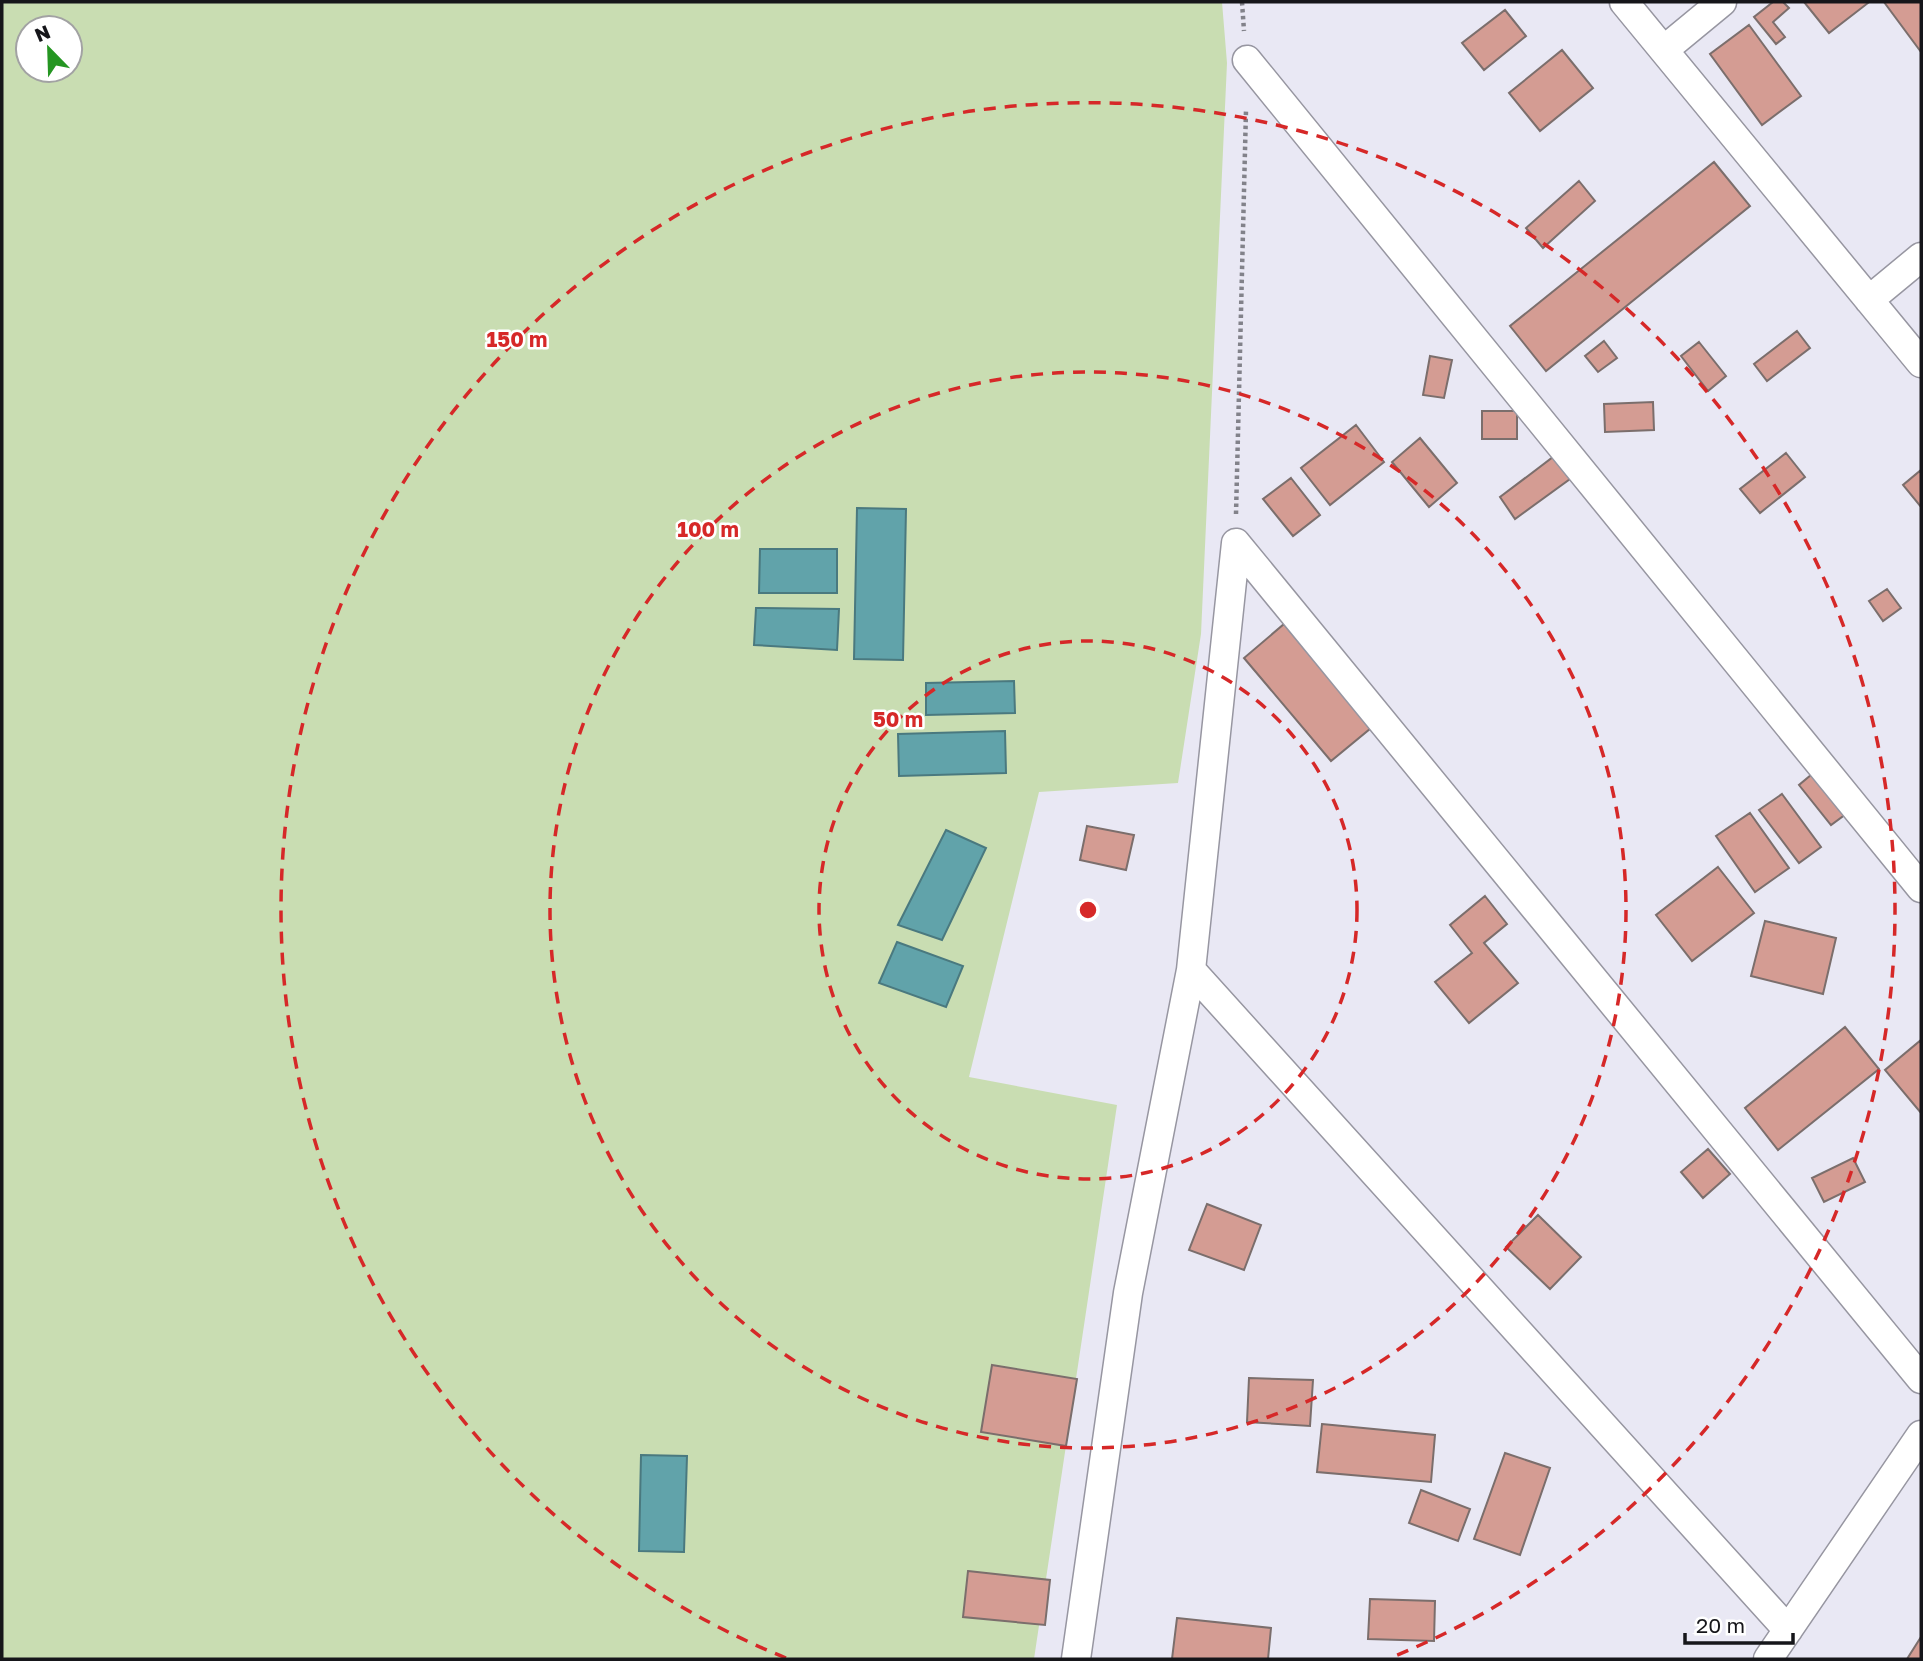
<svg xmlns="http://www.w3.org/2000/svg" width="1923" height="1661" viewBox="0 0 1923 1661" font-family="'Golos Text',sans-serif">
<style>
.green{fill:#c9ddb2;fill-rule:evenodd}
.water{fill:#61a3aa;stroke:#4a797f;stroke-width:2}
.building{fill:#d49c93;stroke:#7b6e6c;stroke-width:2}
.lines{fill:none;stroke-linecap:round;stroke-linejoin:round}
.street-casing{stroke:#9796a1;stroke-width:31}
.path{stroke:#82828a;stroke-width:4.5;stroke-dasharray:3.5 3.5;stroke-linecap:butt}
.street{stroke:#fff;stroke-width:28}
.ring{fill:none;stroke:#d62828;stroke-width:3.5;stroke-dasharray:12 9}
.centre{fill:#d62828;stroke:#fff;stroke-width:3.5}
.ring-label{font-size:21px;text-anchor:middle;font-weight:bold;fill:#d62828;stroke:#fff;stroke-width:5;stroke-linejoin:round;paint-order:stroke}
</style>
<rect width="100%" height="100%" fill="#e9e8f4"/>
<path class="green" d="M2 2H1222L1227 63 1201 634 1178 783 1039 792 969 1077 1117 1105 1034 1659H2ZM28 28H70V70H28Z"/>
<path class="water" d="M857 508 906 509 903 660 854 659Z
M760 549H837V593H759Z
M756 608 839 609 837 650 754 645Z
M1014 681 1015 713 926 715V683Z
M1005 731 1006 773 899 776 898 734Z
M946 830 986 848 942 940 898 925Z
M897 942 963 966 946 1007 879 983Z
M641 1455 687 1456 684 1552 639 1551Z"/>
<path class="building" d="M1773 2H1783L1789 8 1773 22 1785 37 1776 44 1754 17Z
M1804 2H1867L1868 3 1829 33Z
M1884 2H1921V52Z
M1505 10 1526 36 1484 70 1462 43Z
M1749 25 1801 96 1762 125 1710 54Z
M1562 50 1593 88 1540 131 1509 93Z
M1714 162 1750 206 1546 371 1510 326Z
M1579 181 1595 201 1543 248 1526 228Z
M1797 331 1810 348 1767 381 1754 364Z
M1604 341 1617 358 1598 372 1585 356Z
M1699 342 1726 376 1708 391 1681 356Z
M1430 356 1452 360 1444 398 1423 395Z
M1653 402 1654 430 1605 432 1604 404Z
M1482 411H1517V439H1482Z
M1356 425 1384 462 1330 505 1301 468Z
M1420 438 1457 483 1429 507 1392 462Z
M1786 453 1805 477 1760 513 1740 489Z
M1553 457 1570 479 1515 519 1500 497Z
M1921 470V507L1903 485Z
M1291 478 1320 515 1293 536 1263 499Z
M1887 589 1901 608 1883 621 1869 601Z
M1284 624 1371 728 1331 761 1244 658Z
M1817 770 1850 811 1831 825 1799 785Z
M1782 794 1821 847 1799 863 1759 810Z
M1750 813 1789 868 1755 892 1716 836Z
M1087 826 1134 835 1126 870 1080 860Z
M1718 867 1754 913 1692 961 1656 915Z
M1485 896 1507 924 1484 943 1518 983 1469 1023 1435 982 1472 953 1450 925Z
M1765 921 1836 938 1823 994 1751 976Z
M1845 1027 1879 1069 1778 1150 1745 1108Z
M1921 1040V1113L1885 1070Z
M1708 1149 1730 1174 1703 1198 1681 1172Z
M1853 1158 1865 1182 1824 1202 1812 1178Z
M1207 1204 1261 1225 1244 1270 1189 1250Z
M1538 1215 1581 1257 1550 1289 1506 1247Z
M992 1365 1077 1379 1066 1446 981 1432Z
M1249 1378 1313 1380 1310 1426 1247 1422Z
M1322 1424 1435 1435 1431 1482 1317 1472Z
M1505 1453 1550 1468 1520 1555 1474 1539Z
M1421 1490 1470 1509 1458 1541 1409 1523Z
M968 1571 1050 1580 1045 1625 963 1617Z
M1370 1599 1435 1601 1434 1641 1368 1639Z
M1177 1618 1271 1628 1268 1659H1172Z
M1921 1637V1659H1907Z"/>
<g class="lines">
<defs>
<path id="street" d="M1624 2 1921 363
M1665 49 1722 2
M1247 60 1921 888
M1869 300 1921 257
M1236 543 1921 1379
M1191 970 1788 1630
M1076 1659 1128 1293 1191 970 1236 543
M1768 1659 1921 1435"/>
</defs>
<use href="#street" class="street-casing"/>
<path class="path" d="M1242 2 1244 31
M1236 514 1246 110"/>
<use href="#street" class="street"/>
</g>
<g class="ring">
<circle cx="1088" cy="910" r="269"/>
<circle cx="1088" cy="910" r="538"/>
<path d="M786 1658A807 807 0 1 1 1390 1658"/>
</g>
<circle cx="1088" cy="910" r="10" class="centre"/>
<g class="ring-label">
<text x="517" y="347">150 m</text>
<text x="708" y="537">100 m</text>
<text x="898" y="727">50 m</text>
</g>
<rect width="1923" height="1661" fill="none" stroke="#16161a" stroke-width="7"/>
<g transform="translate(49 49) rotate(337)"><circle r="33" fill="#ffffff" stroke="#a2a2a3" stroke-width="2"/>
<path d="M0-5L12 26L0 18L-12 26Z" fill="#259622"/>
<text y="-10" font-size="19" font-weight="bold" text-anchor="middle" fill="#16161a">N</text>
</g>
<path d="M1685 1633v10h108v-10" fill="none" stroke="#16161a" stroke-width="3.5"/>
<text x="1696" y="1633" font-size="21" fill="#16161a" stroke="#ffffff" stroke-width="5" paint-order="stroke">20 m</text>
</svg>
